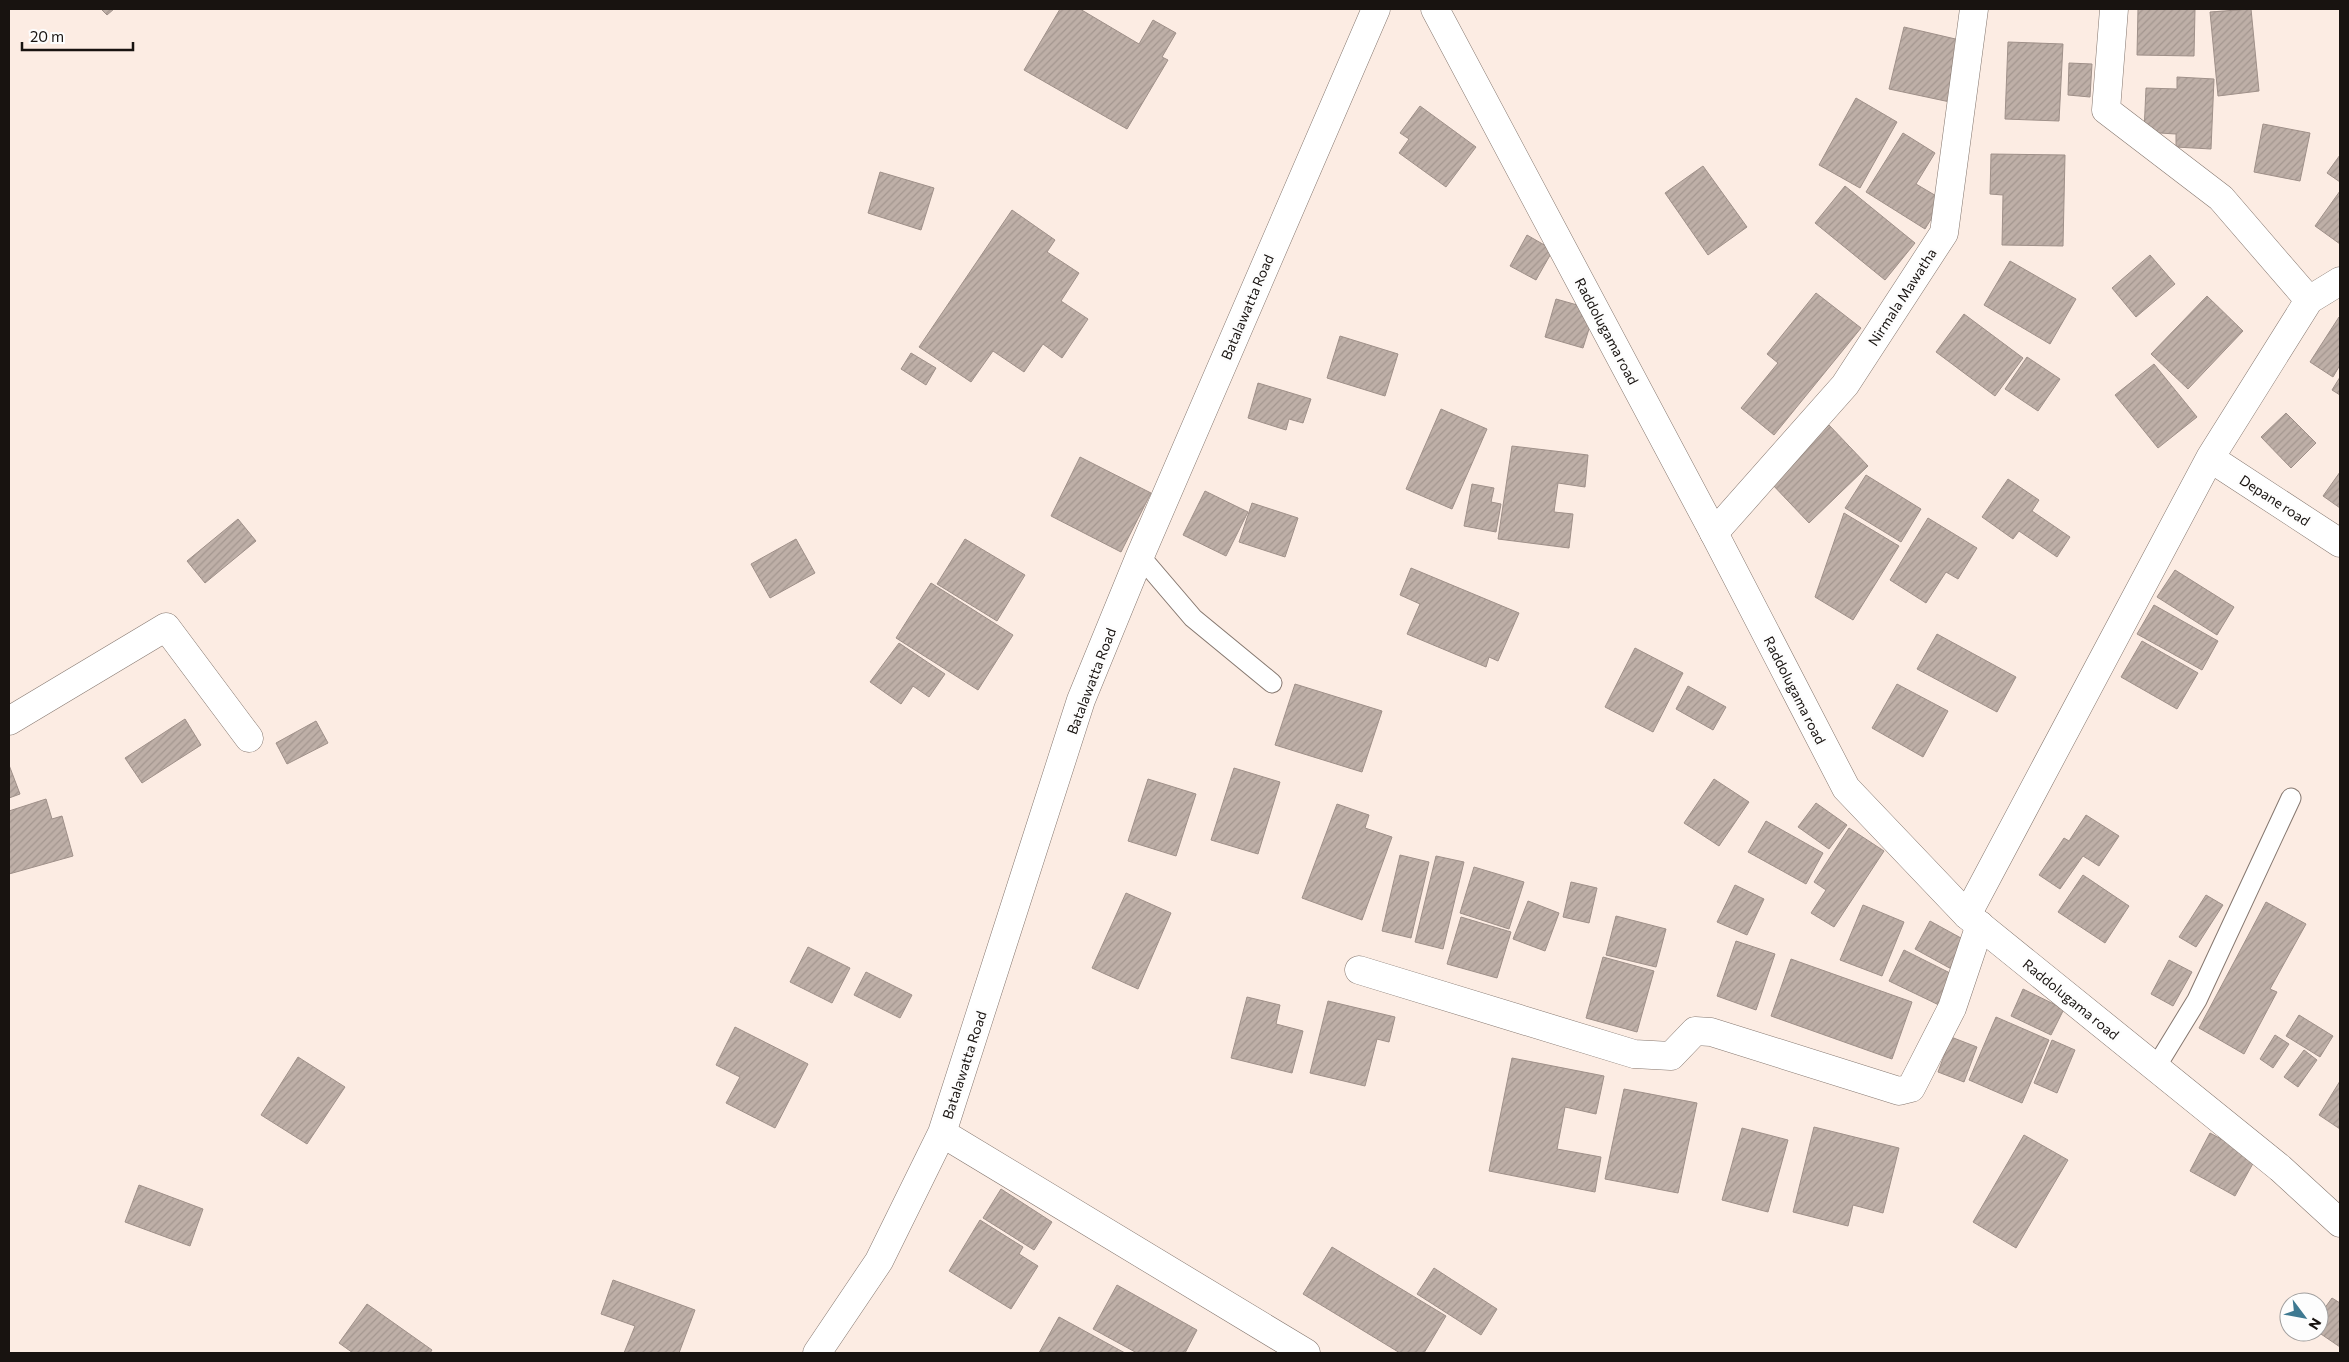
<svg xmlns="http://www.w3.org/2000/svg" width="2349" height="1362" viewBox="0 0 2349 1362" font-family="Commissioner,sans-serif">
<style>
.building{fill:url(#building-hatch);stroke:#9f9089}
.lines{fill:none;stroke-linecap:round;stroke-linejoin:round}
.service-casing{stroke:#85776f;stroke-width:21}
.minor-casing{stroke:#85776f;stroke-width:29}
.tertiary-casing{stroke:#85776f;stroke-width:29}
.service{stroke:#fff;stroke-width:19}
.minor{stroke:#fff;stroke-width:28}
.tertiary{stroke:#fff;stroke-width:28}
.labels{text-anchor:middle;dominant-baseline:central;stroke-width:5;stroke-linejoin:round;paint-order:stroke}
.street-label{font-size:14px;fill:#181310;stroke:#fdfdfd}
</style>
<defs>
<pattern id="building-hatch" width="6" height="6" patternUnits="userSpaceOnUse" patternTransform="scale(1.25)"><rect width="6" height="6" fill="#beafa7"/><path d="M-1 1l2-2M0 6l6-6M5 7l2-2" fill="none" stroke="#a3968f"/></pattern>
</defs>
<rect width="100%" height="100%" fill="#fcece3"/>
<path class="building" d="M101 9H114L107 15Z
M1060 9H1080L1139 44 1153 20 1176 33 1162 57 1168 60 1127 129 1024 70Z
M2138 9H2195L2194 56 2137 55Z
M2251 9 2259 91 2218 96 2210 12Z
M1904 27 1964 41 1950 102 1889 89Z
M2008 42 2063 44 2059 121 2005 119Z
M2069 63 2092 64 2090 97 2068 95Z
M2177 77 2214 79 2211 149 2176 147V134L2144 132 2146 88 2177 89Z
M1856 98 1897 122 1860 188 1819 165Z
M1420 106 1476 147 1446 187 1399 153 1409 139 1400 133Z
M2263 124 2310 133 2300 181 2254 172Z
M1903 133 1935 153 1916 184 1943 200 1925 229 1866 192Z
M1991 154 2065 155 2063 246 2002 245 2003 195 1990 194Z
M2340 155V182L2327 173Z
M1703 166 1747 227 1708 255 1665 193Z
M880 172 934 188 921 230 868 213Z
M1845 186 1915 243 1885 280 1815 223Z
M2340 191V244L2315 226Z
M1012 210 1055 240 1047 252 1079 273 1061 301 1088 319 1062 358 1043 344 1024 372 993 351 971 382 919 347Z
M1527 235 1553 250 1536 280 1510 266Z
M2150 255 2175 284 2136 317 2112 288Z
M2010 261 2076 299 2050 344 1984 305Z
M1816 293 1861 328 1774 435 1741 408 1778 363 1767 354Z
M2207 296 2243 331 2188 389 2151 354Z
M1556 299 1595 310 1583 348 1545 337Z
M1964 314 2023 358 1995 396 1936 352Z
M2339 317 2340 365 2333 377 2310 362Z
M1340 336 1398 354 1385 396 1327 378Z
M911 353 936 368 926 385 901 369Z
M2027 357 2060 379 2038 411 2005 389Z
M2154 364 2197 417 2158 448 2115 395Z
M2340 377V395L2332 390Z
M1258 383 1311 399 1303 423 1289 419 1286 430 1248 418Z
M1441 409 1487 429 1452 509 1406 489Z
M2286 413 2316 443 2291 468 2261 437Z
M1829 425 1868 466 1809 523 1770 482Z
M1512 446 1588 455 1585 487 1558 483 1554 512 1573 514 1569 548 1498 539Z
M1080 457 1151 493 1121 552 1051 516Z
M2340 472V508L2323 496Z
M1866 475 1921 509 1901 542 1845 508Z
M2008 479 2039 500 2032 511 2070 537 2057 557 2019 531 2013 539 1982 517Z
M1472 484 1494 488 1491 502 1501 504 1496 532 1464 526Z
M1205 491 1248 512 1226 556 1183 535Z
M1252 503 1298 518 1285 557 1239 542Z
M1844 513 1899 546 1853 620 1815 597Z
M1928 518 1977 548 1958 579 1946 572 1926 603 1890 580Z
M238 519 256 541 205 583 187 561Z
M796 539 815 573 770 598 751 564Z
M965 539 1025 575 997 621 937 584Z
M1411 568 1519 613 1498 661 1489 657 1486 667 1407 634 1420 604 1400 595Z
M2175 570 2234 607 2217 635 2157 597Z
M931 583 1013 635 978 690 896 638Z
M2154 605 2218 641 2202 670 2137 634Z
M1937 634 2016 677 1997 712 1917 669Z
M2142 641 2198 673 2177 709 2121 677Z
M899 643 945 674 929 697 913 686 901 704 870 682Z
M1635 648 1683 673 1653 732 1605 707Z
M1295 684 1382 711 1362 772 1275 745Z
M1897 684 1948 711 1923 757 1872 728Z
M1688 686 1726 707 1713 730 1676 709Z
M185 719 201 745 142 783 125 758Z
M316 721 328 743 287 764 276 743Z
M9 765 20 794 9 798Z
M1234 768 1280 782 1258 854 1211 840Z
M1148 779 1196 794 1176 856 1128 841Z
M1714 779 1749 802 1719 846 1684 823Z
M46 799 52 819 62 816 73 856 9 874V811Z
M1816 803 1847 825 1829 849 1798 827Z
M1337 804 1369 815 1365 828 1392 837 1362 920 1302 898Z
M2086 815 2119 836 2099 866 2083 856 2060 889 2039 875 2064 838 2069 841Z
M1766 821 1823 853 1806 884 1748 852Z
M1849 828 1884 851 1834 927 1811 913 1826 890 1814 882Z
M1400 855 1429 862 1411 938 1382 931Z
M1436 856 1464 862 1443 949 1415 942Z
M1474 867 1524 882 1509 929 1460 913Z
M2083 875 2129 906 2105 943 2058 912Z
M1571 882 1597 888 1589 923 1563 917Z
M1735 885 1764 899 1747 935 1717 922Z
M1126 893 1171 913 1138 989 1092 968Z
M2206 895 2223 905 2196 947 2179 937Z
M1528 901 1559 913 1545 951 1513 939Z
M2266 902 2306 924 2270 989 2277 992 2244 1054 2199 1028Z
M1863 905 1904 922 1882 976 1840 960Z
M1616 916 1666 929 1656 967 1606 955Z
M1461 917 1511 932 1497 978 1447 964Z
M1930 921 1970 943 1955 971 1915 949Z
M1736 941 1775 954 1756 1010 1717 996Z
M808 947 850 968 832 1003 790 982Z
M1904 950 1956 976 1941 1006 1889 981Z
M1603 957 1654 971 1637 1032 1586 1018Z
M1791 959 1912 1002 1892 1059 1771 1016Z
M2169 960 2192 972 2173 1006 2151 994Z
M866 972 912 995 900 1018 854 995Z
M2023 989 2064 1009 2051 1035 2011 1016Z
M1247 997 1280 1005 1276 1024 1303 1031 1292 1073 1231 1058Z
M1328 1001 1395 1017 1389 1042 1377 1039 1365 1086 1310 1073Z
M2299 1015 2333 1036 2320 1057 2286 1036Z
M1996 1017 2049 1040 2022 1103 1969 1080Z
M735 1027 808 1064 775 1128 726 1103 740 1077 716 1065Z
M2275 1035 2289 1044 2273 1068 2260 1059Z
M1951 1037 1977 1047 1964 1082 1938 1072Z
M2052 1040 2075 1050 2057 1093 2034 1083Z
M2304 1050 2317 1060 2298 1087 2284 1077Z
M298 1057 345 1087 307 1144 261 1115Z
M1512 1058 1604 1076 1596 1114 1565 1107 1557 1149 1601 1157 1595 1192 1489 1171Z
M2340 1081V1129L2319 1115Z
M1624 1089 1697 1103 1678 1193 1605 1179Z
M1814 1127 1899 1148 1883 1213 1853 1205 1848 1226 1793 1212Z
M1742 1128 1788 1140 1768 1212 1722 1200Z
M2210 1133 2256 1158 2235 1196 2190 1171Z
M2024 1135 2068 1160 2016 1248 1973 1222Z
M139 1185 203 1209 190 1246 125 1222Z
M1001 1189 1052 1222 1034 1250 983 1218Z
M980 1220 1023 1247 1019 1254 1038 1266 1011 1309 949 1271Z
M1332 1247 1446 1316 1424 1353H1400L1303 1294Z
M1434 1268 1497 1309 1481 1335 1417 1294Z
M613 1280 695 1310 679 1353H624L635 1326 601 1314Z
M1117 1285 1197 1330 1185 1353H1137L1093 1329Z
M2332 1298 2340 1303V1347L2318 1332 2319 1316Z
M367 1304 432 1350 430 1353H353L339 1343Z
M1059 1317 1125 1353H1039Z"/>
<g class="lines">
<defs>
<path id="service" d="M1140 556 1193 618 1272 683
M2156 1067 2197 1000 2291 798"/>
<path id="minor" d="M2114 9 2106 110 2221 198 2309 300
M2210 458 2340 543
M1714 533 1845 385 1944 233 1974 9
M9 721 166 627 249 738
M1967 915 2210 458 2309 300 2340 281
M1359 970 1634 1054 1671 1056 1695 1031 1711 1032 1899 1091 1911 1088 1952 1008 1980 925
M942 1133 1306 1353
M817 1353 879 1261 942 1133 1081 700 1140 556 1376 9"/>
<path id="tertiary" d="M1435 9 1714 533 1846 788 1967 915 2280 1168 2340 1223"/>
</defs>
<use href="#service" class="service-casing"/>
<use href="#minor" class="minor-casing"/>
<use href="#tertiary" class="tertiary-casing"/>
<use href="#service" class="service"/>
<use href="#minor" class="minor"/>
<use href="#tertiary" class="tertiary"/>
</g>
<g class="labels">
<g class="street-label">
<text transform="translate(1902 297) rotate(-57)">Nirmala Mawatha</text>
<text transform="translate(1247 307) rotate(-67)">Batalawatta Road</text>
<text transform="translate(1607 331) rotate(62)">Raddolugama road</text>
<text transform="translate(2275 500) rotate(33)">Depane road</text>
<text transform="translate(1091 681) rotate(-69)">Batalawatta Road</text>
<text transform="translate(1795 690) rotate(63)">Raddolugama road</text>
<text transform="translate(2071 999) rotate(39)">Raddolugama road</text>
<text transform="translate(964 1065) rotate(-72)">Batalawatta Road</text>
</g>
</g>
<rect width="2349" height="1362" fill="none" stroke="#181310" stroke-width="20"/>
<g transform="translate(2304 1317) rotate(122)"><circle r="24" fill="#fdfdfd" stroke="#a19f9e"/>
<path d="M0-4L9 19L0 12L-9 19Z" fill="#3e7991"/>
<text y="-8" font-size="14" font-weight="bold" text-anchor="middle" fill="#181310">N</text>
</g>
<path d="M22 42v8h111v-8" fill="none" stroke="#181310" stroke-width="2.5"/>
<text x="30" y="42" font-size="15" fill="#181310" stroke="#fdfdfd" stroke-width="4" paint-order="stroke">20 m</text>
</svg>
